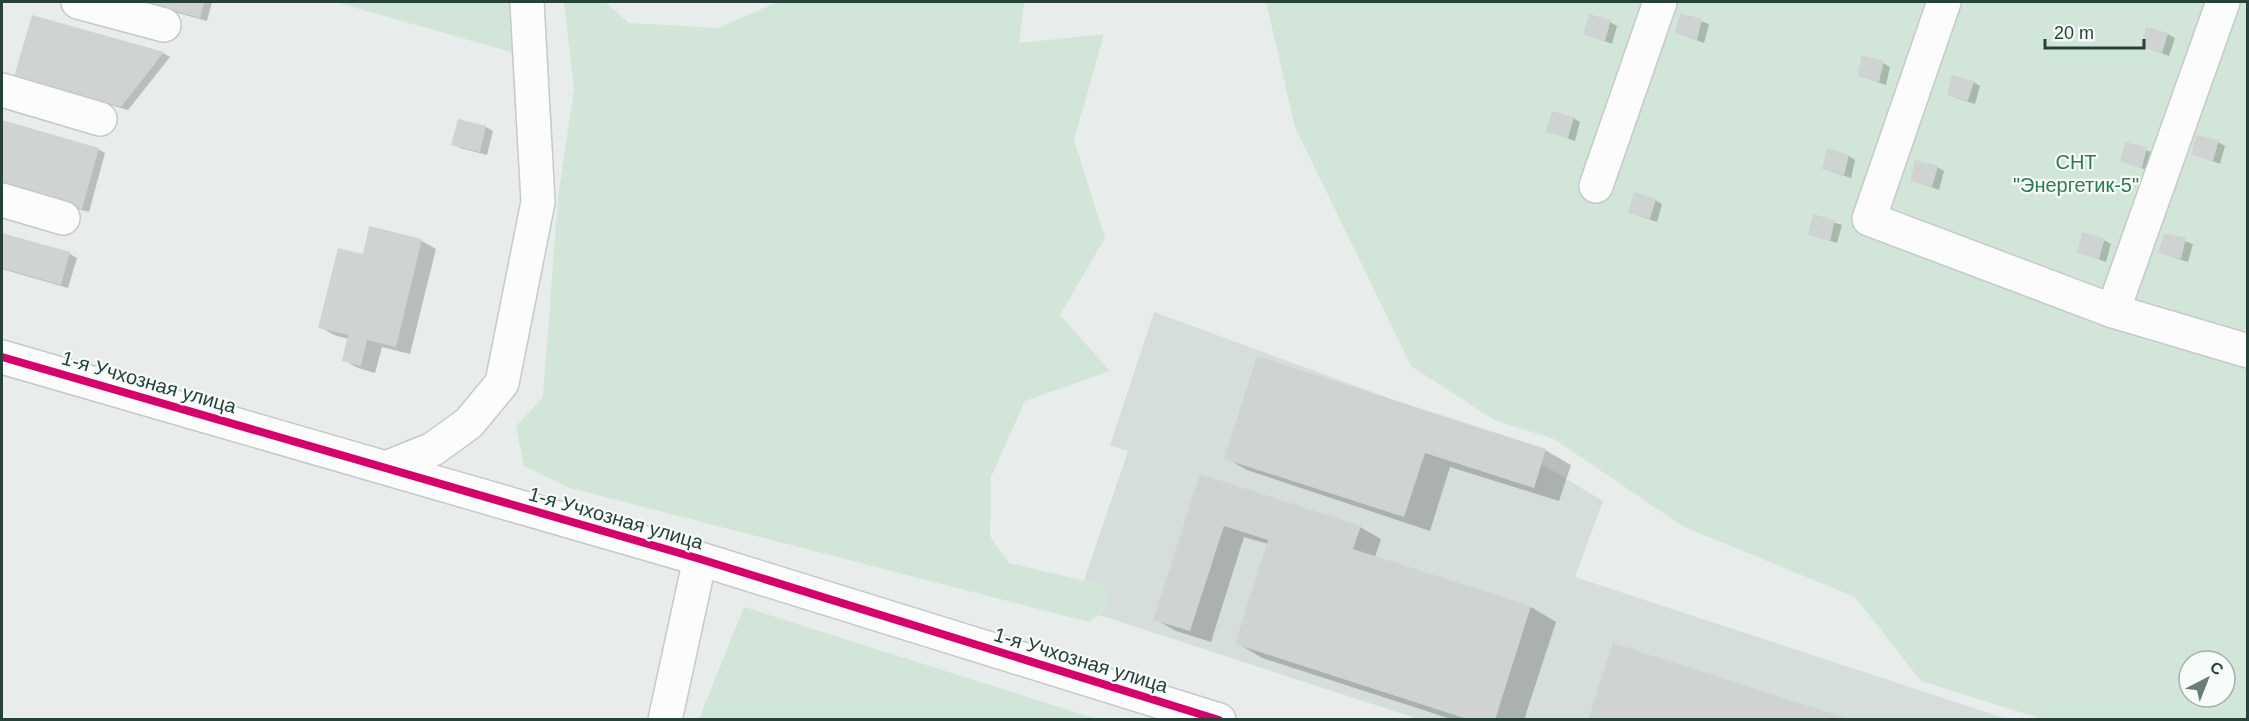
<svg xmlns="http://www.w3.org/2000/svg" width="2249" height="721" viewBox="0 0 2249 721" font-family="Helvetica,sans-serif">
<style>
.built{fill:#d6dedb}
.green{fill:#d1e6d8;fill-rule:evenodd}
.shadow{fill:#0003}
.building{fill:#cfd4d2}
.lines{fill:none;stroke-linecap:round;stroke-linejoin:round}
.minor-casing{stroke:#c5cac8;stroke-width:36}
.minor{stroke:#fcfcfc;stroke-width:33}
.cycleway-casing{stroke:#f7fbf9;stroke-width:11}
.cycleway{stroke:#d6006c;stroke-width:8}
.labels{text-anchor:middle;dominant-baseline:central;stroke-width:4.5;stroke-linejoin:round;paint-order:stroke}
.park-label{font-size:20px;fill:#2d7a4b;stroke:#f7fbf9}
.street-label{font-size:20px;fill:#24423a;stroke:#f7fbf9}
</style>
<rect width="100%" height="100%" fill="#e8edeb"/>
<path class="built" d="M1154 312 1500 439 1603 501 1575 577 2007 719H1418L1075 607 1128 451 1110 445Z"/>
<path class="green" d="M335 2H518V54Z
M564 2H605L629 23 718 28 778 2H1024L1019 43 1104 34 1074 140 1105 238 1060 315 1110 371 1025 401 991 477 990 536 1009 563 1103 585 1109 608 1089 622 570 488 524 466 516 426 543 397 558 197 574 89Z
M1266 2H2247V719H2042L1921 681 1855 597 1684 527 1554 439 1494 420 1411 366 1295 127ZM2189 661H2225V697H2189Z
M744 607 1097 719H699Z"/>
<path class="shadow" d="M138 2H212L207 21Z
M1681 15 1709 24 1704 43 1677 33Z
M33 17 163 53 170 57 128 110 23 80Z
M1610 22 1617 26 1612 44 1585 34Z
M2168 34 2175 38 2169 56 2142 46Z
M1883 63 1890 67 1886 85 1858 75Z
M1973 82 1980 86 1975 104 1948 95Z
M1573 118 1580 122 1575 141 1548 131Z
M459 121 486 127 493 131 487 155 460 148 453 144Z
M2 122 98 149 105 153 89 212 2 188Z
M2218 142 2225 146 2220 164 2193 154Z
M2126 143 2154 153 2149 171 2122 161Z
M1849 156 1855 160 1851 178 1824 169Z
M1937 167 1944 171 1939 190 1911 180Z
M1655 200 1662 204 1657 222 1630 213Z
M1814 216 1842 225 1837 243 1809 234Z
M371 228 422 241 436 249 410 354 382 347 375 373 358 368 343 360 349 339 334 335 320 327 364 256Z
M2165 234 2193 244 2188 262 2160 253Z
M2 235 70 254 77 258 68 288 2 269Z
M2104 240 2111 244 2106 262 2079 252Z
M1258 358 1545 450 1571 465 1559 501 1450 467 1430 531 1247 470 1226 458Z
M1201 476 1360 527 1381 539 1375 557 1531 607 1556 622 1524 720H1454L1262 658 1237 643 1268 544 1244 537 1211 642 1176 631 1155 619Z"/>
<path class="building" d="M143 2H204L200 18Z
M1680 13 1702 19 1697 40 1675 33Z
M1589 14 1611 20 1605 41 1583 35Z
M32 15 164 52 121 107 14 77Z
M2146 27 2168 33 2162 53 2141 47Z
M1862 55 1884 61 1879 82 1857 76Z
M1952 75 1974 81 1968 101 1947 95Z
M1552 111 1574 117 1568 138 1546 132Z
M458 119 486 126 480 152 451 145Z
M2 120 99 148 82 209 2 187Z
M2196 135 2219 140 2213 161 2191 155Z
M2125 142 2147 147 2142 168 2120 162Z
M1827 148 1849 155 1844 175 1822 169Z
M1915 160 1938 166 1932 187 1910 181Z
M1634 192 1656 199 1650 219 1628 213Z
M1813 214 1835 220 1830 241 1808 235Z
M369 226 422 239 396 347 367 340 361 366 342 361 348 335 318 328 338 248 363 254Z
M2082 232 2105 238 2099 259 2077 253Z
M2 233 70 252 61 285 2 268Z
M2164 233 2186 238 2181 259 2158 253Z
M1257 356 1546 449 1534 488 1425 453 1404 517 1224 459Z
M1200 474 1361 526 1353 549 1531 606 1495 720H1470L1235 644 1268 540 1224 526 1190 631 1153 620Z
M1613 643 1849 719V720H1588Z"/>
<g class="lines">
<defs>
<path id="minor" d="M78 2 164 25
M1944 2 1869 219 2113 311 2248 351
M2 90 100 119
M1596 186 1660 2
M2 200 63 218
M2113 311 2223 2
M2 357 700 559 1219 720
M386 468 433 449 469 423 502 383 538 202 527 2
M665 720 700 559"/>
</defs>
<use href="#minor" class="minor-casing"/>
<use href="#minor" class="minor"/>
<defs>
<path id="cycleway" d="M2 357 700 559 1219 720"/>
</defs>
<use href="#cycleway" class="cycleway-casing"/>
<use href="#cycleway" class="cycleway"/>
</g>
<g class="labels">
<g class="park-label">
<text x="2076" y="162">СНТ<tspan x="2076" dy="23">"Энергетик-5"</tspan></text>
</g>
<g class="street-label">
<text transform="translate(149 382) rotate(16)">1-я Учхозная улица</text>
<text transform="translate(616 518) rotate(16)">1-я Учхозная улица</text>
<text transform="translate(1081 660) rotate(17)">1-я Учхозная улица</text>
</g>
</g>
<rect width="2249" height="721" fill="none" stroke="#24423a" stroke-width="6"/>
<g transform="translate(2207 679) rotate(42)"><circle r="28" fill="#f7fbf9" stroke="#a3b1ad" stroke-width="1.5"/>
<path d="M0-4.5L10 22L0 15L-10 22Z" fill="#697e78"/>
<text y="-9" font-size="16" font-weight="bold" text-anchor="middle" fill="#24423a">С</text>
</g>
<path d="M2045 39v9h99v-9" fill="none" stroke="#24423a" stroke-width="3"/>
<text x="2054" y="39" font-size="18" fill="#24423a" stroke="#f7fbf9" stroke-width="4.5" paint-order="stroke">20 m</text>
</svg>
